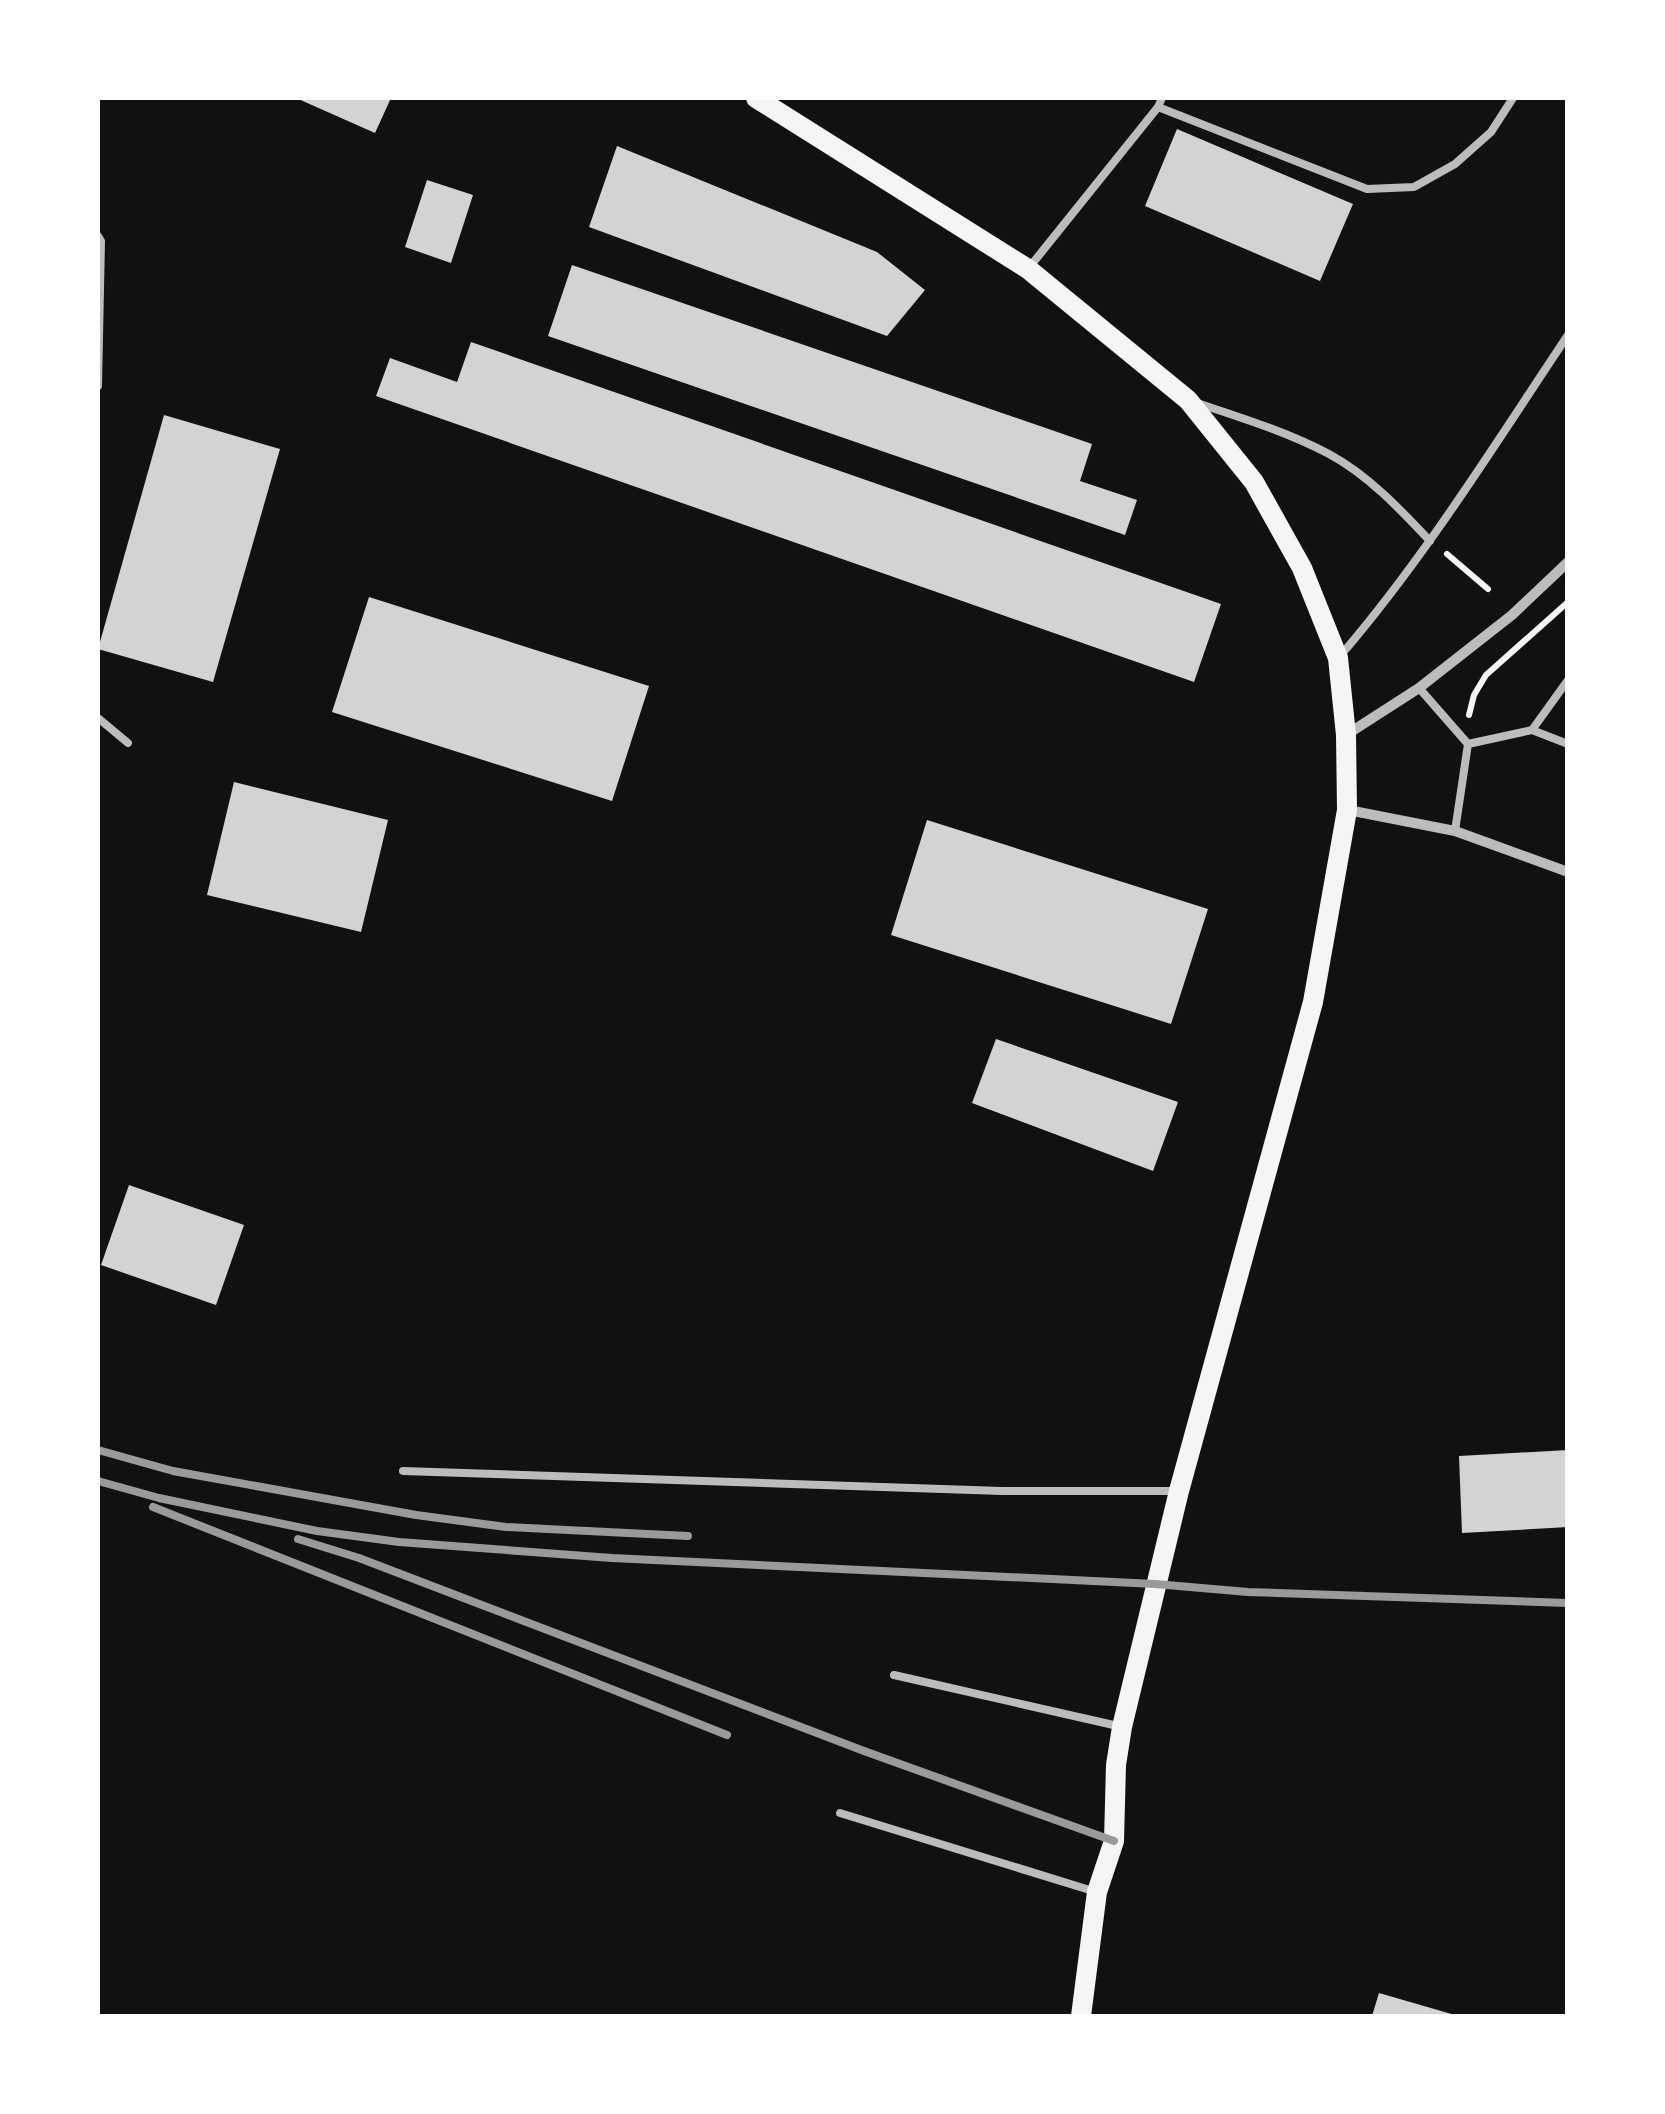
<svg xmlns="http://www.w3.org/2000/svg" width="1665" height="2114" viewBox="0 0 1665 2114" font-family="Raleway,sans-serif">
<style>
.building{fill:#d3d3d3}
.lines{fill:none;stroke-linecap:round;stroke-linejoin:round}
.path{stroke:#f5f5f5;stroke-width:6}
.service{stroke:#bcbcbc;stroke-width:8}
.minor{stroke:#bcbcbc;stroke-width:10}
.secondary{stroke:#f5f5f5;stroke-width:20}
.rail{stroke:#9a9a9a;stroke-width:8}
</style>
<rect width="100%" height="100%" fill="#111"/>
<path class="building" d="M296 98H391L375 133Z
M1177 129 1353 204 1320 281 1145 206Z
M617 146 877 252 925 290 887 336 589 227Z
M427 180 473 195 451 263 405 247Z
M572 265 1092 444 1080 481 1137 500 1125 535 548 336Z
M471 342 1221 604 1194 682 376 396 390 358 457 382Z
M164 415 280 449 213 682 98 649Z
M369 597 649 686 612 801 332 712Z
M234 782 388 820 361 932 207 895Z
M927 820 1208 909 1171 1024 891 935Z
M996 1039 1178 1102 1153 1171 972 1103Z
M129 1185 244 1225 216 1305 101 1265Z
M1568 1450V1527L1462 1533 1459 1456Z
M1379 1993 1455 2015V2016H1372Z"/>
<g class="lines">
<path class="path" d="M1447 554 1488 589
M1469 715 1474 695 1486 675 1568 602"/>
<path class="service" d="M1158 107 1367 189 1414 187 1455 164 1491 132 1513 98
M98 236 101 241 98 386
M1028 269 1158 107 1162 98
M1197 403C1242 418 1287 432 1329 454 1368 475 1400 509 1430 541
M1341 655C1426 556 1495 444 1568 335
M1419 688 1468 744 1455 831
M98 718 128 743
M1532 730 1568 744
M1468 744 1532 730 1568 680
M403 1471 1002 1491H1175
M894 1675 1118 1726
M840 1813 1093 1891"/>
<path class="minor" d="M1346 735 1419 688 1512 615 1568 562
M1348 810 1455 831 1568 872"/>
<path class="secondary" d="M756 98 1028 269 1188 400 1254 482 1302 568 1338 658 1346 735 1347 810 1313 1002 1179 1491 1122 1727 1116 1765 1114 1841 1097 1892 1081 2016"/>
<path class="rail" d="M98 1450 173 1471 416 1515 506 1527 688 1536
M98 1481 159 1498 317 1531 399 1542 612 1558 1155 1584 1248 1592 1568 1603
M153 1507 727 1735
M298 1539 359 1558 864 1751 1114 1841"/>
</g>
<rect width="1665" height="2114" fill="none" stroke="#ffffff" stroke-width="200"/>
</svg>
